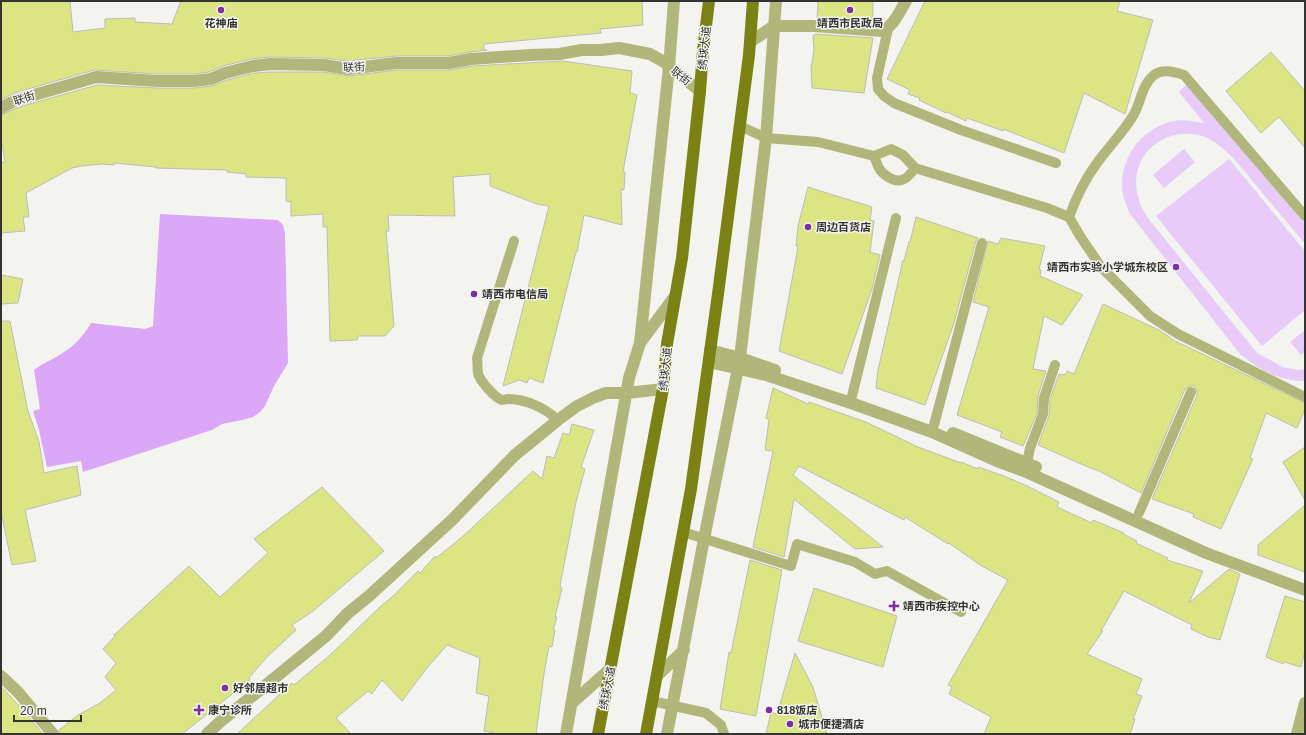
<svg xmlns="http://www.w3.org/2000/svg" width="1306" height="735" viewBox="0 0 1306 735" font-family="Helvetica,'Noto Sans SC',sans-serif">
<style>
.green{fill:#e8cbf9}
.water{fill:#dba7f6}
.building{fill:#dce584;stroke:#bcbdb8}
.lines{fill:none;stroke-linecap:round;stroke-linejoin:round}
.lane{stroke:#b1b77a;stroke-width:10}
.street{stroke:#b1b77a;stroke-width:12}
.primary{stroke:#7b8113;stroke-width:12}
.poi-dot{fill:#7d2fa0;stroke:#f3f4ef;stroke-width:1.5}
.labels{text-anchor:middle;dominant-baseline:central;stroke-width:3;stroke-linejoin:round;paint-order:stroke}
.poi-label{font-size:11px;font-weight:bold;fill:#333331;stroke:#f3f4ef;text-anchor:start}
.street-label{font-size:11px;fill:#333331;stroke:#f3f4ef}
</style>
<rect width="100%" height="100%" fill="#f3f4ef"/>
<path class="green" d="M1188 83 1305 224V244C1288 224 1271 203 1254 183 1243 169 1230 152 1214 142 1202 133 1185 132 1171 136 1158 140 1147 149 1141 161 1132 181 1136 200 1148 218L1257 353 1283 367 1298 370 1305 369V381C1280 382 1258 369 1240 354L1130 214C1126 205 1122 195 1122 185 1122 154 1144 127 1174 121 1184 119 1194 122 1204 123L1179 92Z
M1184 149 1195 162 1164 188 1153 175Z
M1229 159 1305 251V310L1262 346 1156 216Z
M1305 330V352L1301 355 1290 342Z"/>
<path class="water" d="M160 214 278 220 283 225 285 233 288 363 274 386 265 406 260 412 253 417 242 420 222 424 212 430 83 472 81 461 47 467 39 430 33 411 40 409 34 370C43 363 54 359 64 352 75 345 84 335 91 323L145 329 153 326Z"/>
<path class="building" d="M1 1H70L73 32 105 28V19L135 18V22L172 24 181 1H642L643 25 600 29 601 33 484 44V50H487L470 52 448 56H396L348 61 324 58 270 57 251 59 223 66 209 72 193 74H157L94 70 14 93 1 100Z
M818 1H873V23L817 19Z
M925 1H1120L1117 11 1153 20 1125 114 1084 93 1064 153 1003 129V131L967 118 966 121 947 112 946 113 919 100 920 98 908 94 910 90 887 79Z
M816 34 873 38 864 93 812 88 811 68 814 50 813 35H815Z
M1271 52 1305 91V148L1279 117 1261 133 1226 91Z
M563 61 632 71 630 93 637 95 623 172H625L624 190 621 189 622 225 584 215 577 252H576L543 383 529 378 527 383 519 380 503 386 549 206 537 204 490 186V174L453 177 455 216 388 215 389 231H386L394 326 385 336H358L357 340 330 341 327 227H323V214L291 216V202L286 201V178L246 177V174L227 172V170L156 168V167L114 163V165L102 164 82 166 72 168 26 193 29 217H23L25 231 1 233V163L5 162 1 138V115L19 107 97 85 157 88H193L212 86 227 80 254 73 271 72H323L349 76 396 70H449L472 66Z
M808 187 872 207 870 220 874 221 870 252 880 255 872 289 842 374 779 351 798 247 796 246 798 226Z
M916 217 978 238 976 241 954 323 925 405 876 388 878 370 903 260 904 261 909 241 910 242Z
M1001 238 1045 246 1039 269 1041 270 1040 276 1083 295 1062 325 1044 316 1033 369 1046 371 1038 396 1037 413 1023 446 1000 437 1002 432 957 415 989 307 973 302 988 241 998 244Z
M1 275 23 279 18 303 1 304Z
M1103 304 1159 330 1171 338V339L1305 403V409L1297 428 1266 413 1250 458 1253 459 1221 529 1193 517 1194 514 1152 499 1197 395V391L1194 386H1190L1185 389 1141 493 1095 469V470L1038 445 1049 416 1050 399 1059 374 1065 375 1067 371 1074 374Z
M1 321H10L28 411 39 442 44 473 77 466 81 495 25 510 36 561 12 565 1 512Z
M773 388 808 404 809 402 866 422 918 447 961 463V462L978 469V467L1004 476 1025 485 1059 502 1057 507 1092 523 1093 520 1124 533 1123 534 1137 541 1136 543 1168 558 1167 560 1203 571 1189 603 1229 569 1240 574 1220 640 1208 637 1191 629 1192 625 1124 591 1101 631H1103L1087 654 1142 679 1136 694 1142 696 1133 719H1135L1130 734H984L991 717 949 694 952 687 948 685 1008 580 980 565 949 543 948 544 905 517 904 520 799 466 793 475 883 547 855 549 794 499 784 557 753 547 773 451 765 450 769 420 766 418Z
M572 424 594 430 581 467 585 469 576 502 560 586 562 588 555 617H557L553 630H555L552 647 549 646 544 674 536 734H498L484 731 489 696 476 693 480 658 447 645 427 668 402 701 382 680 372 694 368 691 336 718 351 734H237L292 683 294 685 329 656 382 605 398 592H397L418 571 420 573 435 556 436 558 461 538 533 471 542 479 547 456 554 458 563 433 569 435Z
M1305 447V500L1283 462Z
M322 487 384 551 313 611 292 625 296 630 266 658 249 678 250 680 182 734H60L59 730 78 715 100 703 116 690 105 677 116 663 103 649 115 636 114 635 189 566 220 597 268 553 254 539Z
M1305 505V572L1258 555V545Z
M750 560 782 570 756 716 720 709 729 652 731 653Z
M814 588 897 616 883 667 798 641Z
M1285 596 1305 602V651L1301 667 1284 662 1283 664 1266 657Z
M795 653 813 687 827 734H766L771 712 777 714Z
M1 686 22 709 43 734H1Z"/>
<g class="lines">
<path class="lane" d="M888 29 877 78 878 89 884 96 894 103 961 130 1056 163
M740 126 766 138 818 142 874 156 891 149 903 155 915 168 1047 208 1069 217 1080 236 1101 267 1150 316 1178 334 1305 397
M874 156C876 160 877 165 879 168 881 172 885 175 888 177 901 185 908 178 915 168
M1069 217C1076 198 1085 179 1097 163 1109 146 1124 132 1134 114 1141 102 1142 85 1153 76 1162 68 1174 72 1184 75L1305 216
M514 241 477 358C478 362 477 368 478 373 479 380 495 398 502 400 504 400 506 399 508 399 526 399 545 408 558 420
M852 396 896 218
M934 425 982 243
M1027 463 1030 448 1043 414 1044 398 1055 365
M1139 513 1191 392
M683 532 791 566 797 544 855 562 875 574 887 571 961 612
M652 701 706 713 721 725 724 734"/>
<path class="street" d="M750 42 774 26H814L882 31C894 26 899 12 906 1
M1 108 16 100 62 87 96 77 157 81H193L211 79 225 73 253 66 271 64 324 65 348 69 396 63H449L471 59 530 55 559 54 582 50H601L619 48 650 54 664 62 700 91
M640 343 675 296
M710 350 740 358 775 370
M709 362 766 375 851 403 932 432 997 461 1024 471 1206 553 1305 590
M953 433 1036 467
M1 676 18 692 53 734
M657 676 684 650
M572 703 610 669
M207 734 221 721 255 694 326 636 348 613 369 596 452 520 515 455 558 420 577 406 595 397 606 393H627L663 389
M566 734 629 378 640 343 669 67 674 1
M667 734 704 539 740 358 766 138 776 1
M1297 734 1305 703"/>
<path class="primary" d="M598 734 663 389 667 344 682 258 700 91 703 51 709 1
M646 734 691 489 718 294 749 55 753 1"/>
</g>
<g class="poi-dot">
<circle cx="221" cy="10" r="4"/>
<circle cx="850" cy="10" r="4"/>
<circle cx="808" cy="227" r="4"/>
<circle cx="1176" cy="267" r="4"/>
<circle cx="474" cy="294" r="4"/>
<path d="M892 600h4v4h4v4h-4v4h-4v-4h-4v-4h4z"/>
<circle cx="225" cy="688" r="4"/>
<path d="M197 704h4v4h4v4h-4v4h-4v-4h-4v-4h4z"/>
<circle cx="769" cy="710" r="4"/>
<circle cx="790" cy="724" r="4"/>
</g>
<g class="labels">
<g class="poi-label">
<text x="221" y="23" text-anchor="middle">花神庙</text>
<text x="850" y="23" text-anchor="middle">靖西市民政局</text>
<text x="816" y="227">周边百货店</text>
<text x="1168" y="267" text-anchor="end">靖西市实验小学城东校区</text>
<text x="482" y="294">靖西市电信局</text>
<text x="903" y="606">靖西市疾控中心</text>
<text x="233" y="688">好邻居超市</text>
<text x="208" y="710">康宁诊所</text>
<text x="777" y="710">818饭店</text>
<text x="798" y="724">城市便捷酒店</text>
</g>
<g class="street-label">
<text transform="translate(704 48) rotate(-84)">绣球大道</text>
<text transform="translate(354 67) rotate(-3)">联街</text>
<text transform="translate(681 76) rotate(39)">联街</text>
<text transform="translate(24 98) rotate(-19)">联街</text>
<text transform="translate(665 369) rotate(-84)">绣球大道</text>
<text transform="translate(607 688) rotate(-79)">绣球大道</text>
</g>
</g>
<rect width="1306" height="735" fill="none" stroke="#333331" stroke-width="4"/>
<path d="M14 715v6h67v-6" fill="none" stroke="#333331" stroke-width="2"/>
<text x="20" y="715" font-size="12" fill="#333331" stroke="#f3f4ef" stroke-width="3" paint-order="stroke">20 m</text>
</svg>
